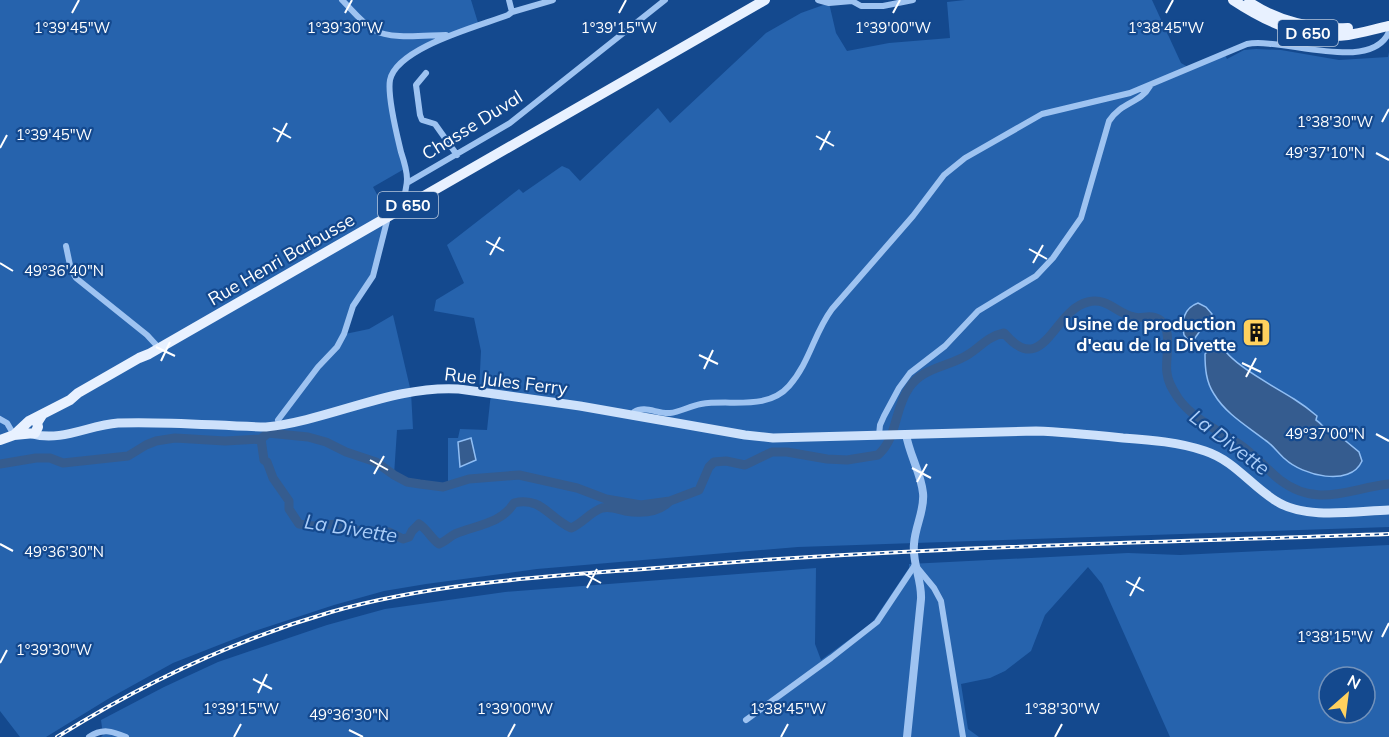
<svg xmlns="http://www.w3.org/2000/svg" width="1389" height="737" viewBox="0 0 1389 737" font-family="Mulish,sans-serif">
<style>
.green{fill:#2663ad;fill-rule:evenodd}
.water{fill:#355c8f;stroke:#90bef4;stroke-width:1.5}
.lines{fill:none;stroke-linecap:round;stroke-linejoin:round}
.river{stroke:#355c8f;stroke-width:9}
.minor{stroke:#9ec3f1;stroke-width:6}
.tertiary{stroke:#9ec3f1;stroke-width:8}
.secondary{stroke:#cde1fb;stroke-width:9}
.primary{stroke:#e8f1ff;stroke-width:10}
.rail-casing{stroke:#fff;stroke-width:4}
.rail{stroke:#14498e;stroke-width:1.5;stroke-dasharray:4.5;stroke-linecap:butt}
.ticks{fill:none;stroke:#fff;stroke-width:2}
.labels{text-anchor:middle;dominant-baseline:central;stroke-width:4.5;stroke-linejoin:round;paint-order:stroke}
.shield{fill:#14498e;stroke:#b8c8dd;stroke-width:1.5}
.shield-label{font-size:16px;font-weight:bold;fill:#fff}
.street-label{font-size:18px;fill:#fff;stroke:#14498e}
.poi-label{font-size:18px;font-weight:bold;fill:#fff;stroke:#14498e;text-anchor:end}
.water-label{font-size:20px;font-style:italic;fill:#aacdf8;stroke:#14498e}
.ticks-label{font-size:15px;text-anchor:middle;fill:#fff;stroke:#14498e;stroke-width:4.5;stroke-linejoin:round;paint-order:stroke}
</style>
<rect width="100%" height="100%" fill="#14498e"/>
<path class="green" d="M0 0H471L479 26 424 47 392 74 390 88 406 168 373 187 386 211 388 217 373 276 357 299 345 334 369 329 393 315 411 392 413 429 397 430 394 475 407 482 443 487 448 485V438H458L460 429 487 430 491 393 479 391 481 351 474 318 434 311 436 300 464 283 447 245 519 189 523 193 562 166 569 169 580 181 658 108 670 123 766 33 801 13 829 3 836 33 847 51 889 43 950 38 947 2 965 0H1152L1181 63 1188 67 1223 51 1227 59 1244 50 1256 49 1281 50 1339 60 1388 57 1389 52V527L798 547 537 569 426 584 384 591 334 605 252 632 173 663 108 699 46 737H20L0 711Z
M1389 545V737H1170L1102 584 1088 567 1045 615 1031 651 1005 671 990 678 961 684 968 729 979 737H101L103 735 101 720 164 687 218 662 327 625 385 609 505 592 816 568 815 644 821 660 872 623 909 568V564L1128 553 1180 555ZM1329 677H1365V713H1329Z"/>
<path class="water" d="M1198 303 1206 307 1212 314 1195 338 1187 339 1184 335C1181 321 1184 308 1198 303Z
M1218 339C1225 362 1274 386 1294 399 1302 404 1310 410 1317 416L1316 420C1324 425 1326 434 1336 433L1359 452 1362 461C1350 488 1302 475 1285 459 1278 453 1273 445 1265 440 1247 426 1226 414 1214 394 1206 382 1205 368 1205 354Z
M471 438 476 460 460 467 458 442Z"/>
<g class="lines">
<path class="river" d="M261 439 264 460 267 462 273 478 289 501V509L299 524 313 526 337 524 354 530 389 532 403 539 409 537 412 531 419 524C427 529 431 538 439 544 445 542 449 537 455 534 476 525 501 524 514 503 541 496 549 518 571 528 583 523 590 512 602 508 611 506 617 509 625 511 642 514 657 513 669 502
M0 464 36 458H50L63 463 128 456 146 445 156 441 175 438 225 441 261 439 268 433 308 437 326 442 346 452 376 462 394 475 407 482 420 484 443 487 469 479 519 475 577 488 606 499 641 505 670 501 699 490 709 467 714 462 726 461 745 465 772 452H787L827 459 847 460 878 455C898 437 894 409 909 388 922 367 950 367 969 354 981 346 989 336 1004 333 1044 380 1053 310 1088 302 1108 297 1117 314 1134 317 1140 319 1146 316 1152 317 1177 321 1164 358 1167 373 1168 383 1173 390 1178 398 1193 419 1218 430 1239 444 1254 454 1266 469 1280 480 1318 509 1350 488 1389 484"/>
<path class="minor" d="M342 0C352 10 362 23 374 30 390 40 427 35 446 35
M509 0 512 12
M818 0 829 3 852 1 861 6H883L913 0
M426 73 416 85 420 115 422 120 435 124 457 155
M407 183 510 123 665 0
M408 205C402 192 407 191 407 179 407 170 404 161 401 152 397 135 387 97 390 80 397 47 480 26 508 15L512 12 553 0
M66 246 71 270 76 278 147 335 159 348
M632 416 634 412C645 405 657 414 670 413 680 412 690 406 701 404 730 399 767 411 789 386 810 362 814 333 832 309L913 216 944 175 965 158 1042 114 1130 93 1247 44C1282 37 1371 74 1389 32
M0 419 7 423 14 435
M278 420 318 367 337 347 344 334 353 306 373 276 388 217
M879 435 880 425 884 416 899 388 910 373 945 346 978 311 1036 276 1053 258 1081 218 1109 121C1122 101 1140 104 1150 86
M746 720 831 658 877 622 915 565 934 588 941 601 963 737
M89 737C102 728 112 731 126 737"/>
<path class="tertiary" d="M906 434C909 454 921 473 923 493 925 510 915 526 914 544 912 563 922 580 921 599L907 737"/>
<path class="secondary" d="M32 434C62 442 89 425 118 423 167 421 217 426 266 427 331 420 393 385 459 389L580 406 745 435 773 438 1036 431C1065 432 1094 435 1123 438 1151 440 1179 442 1205 451 1235 461 1250 485 1276 501 1305 520 1356 511 1389 510"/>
<path class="primary" d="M1233 0C1268 23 1305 40 1348 35 1361 33 1375 29 1389 26
M1249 2C1277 21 1313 30 1348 28
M14 435 29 421 70 400 78 393 139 358 149 354 765 0
M0 440 14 435 35 433 38 427 37 423 42 415"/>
<defs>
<path id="rail" d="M57 737C142 684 234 640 331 612 440 581 557 576 670 567 909 547 1149 543 1389 534"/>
</defs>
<use href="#rail" class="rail-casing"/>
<use href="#rail" class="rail"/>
</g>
<path class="ticks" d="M72 13 79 0M345 13 352 0M619 13 626 0M893 13 900 0M1166 13 1173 0M1382 122 1389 109M273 128 291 138M816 136 834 146M277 142 287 123M0 148 7 135M820 150 830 131M1376 153 1389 160M486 241 504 251M1029 249 1047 259M490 255 500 237M0 263 13 271M1033 263 1043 245M156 347 175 356M699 355 718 364M161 361 170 342M1242 363 1261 372M704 369 713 350M1246 377 1256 358M1376 434 1389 441M370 460 388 470M912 468 931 478M374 474 384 456M917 482 927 464M0 544 13 551M583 573 601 583M1126 581 1144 591M587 588 597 569M1130 596 1140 577M1382 637 1389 623M0 663 7 650M253 679 272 689M258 693 267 674M349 730 363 737M234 737 241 724M508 737 515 724M781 737 788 724M1055 737 1062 724"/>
<defs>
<symbol id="building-square" viewBox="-11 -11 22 22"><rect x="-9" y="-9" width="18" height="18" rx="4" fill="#ffd15e" stroke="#14498e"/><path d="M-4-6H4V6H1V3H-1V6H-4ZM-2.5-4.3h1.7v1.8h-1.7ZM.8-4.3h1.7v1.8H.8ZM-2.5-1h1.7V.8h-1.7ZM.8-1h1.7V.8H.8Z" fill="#111"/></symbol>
</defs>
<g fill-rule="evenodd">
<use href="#building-square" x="1240" y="316" width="33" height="33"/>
</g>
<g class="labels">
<g class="shield">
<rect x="1278" y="20" width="60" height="26" rx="4.5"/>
<rect x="378" y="192" width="60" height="26" rx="4.5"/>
</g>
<g class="shield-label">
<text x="1308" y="33">D 650</text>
<text x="408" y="205">D 650</text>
</g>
<g class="street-label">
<text transform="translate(472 125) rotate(-32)">Chasse Duval</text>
<text transform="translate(281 259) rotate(-30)">Rue Henri Barbusse</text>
<text transform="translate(506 381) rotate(7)">Rue Jules Ferry</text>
</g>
<g class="poi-label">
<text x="1236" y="323">Usine de production<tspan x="1236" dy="21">d'eau de la Divette</tspan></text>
</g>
<g class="water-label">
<text transform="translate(1230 442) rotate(37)">La Divette</text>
<text transform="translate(351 528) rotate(9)">La Divette</text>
</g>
</g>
<g class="ticks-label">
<text x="72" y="33">1°39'45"W</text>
<text x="345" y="33">1°39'30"W</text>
<text x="619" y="33">1°39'15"W</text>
<text x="893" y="33">1°39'00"W</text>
<text x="1166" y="33">1°38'45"W</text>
<text x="1335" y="127">1°38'30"W</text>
<text x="54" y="140">1°39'45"W</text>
<text x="1325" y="158">49°37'10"N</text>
<text x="64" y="276">49°36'40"N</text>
<text x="1325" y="439">49°37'00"N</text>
<text x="64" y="557">49°36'30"N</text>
<text x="1335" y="642">1°38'15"W</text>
<text x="54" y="655">1°39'30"W</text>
<text x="241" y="714">1°39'15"W</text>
<text x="515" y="714">1°39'00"W</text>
<text x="788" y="714">1°38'45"W</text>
<text x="1062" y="714">1°38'30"W</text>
<text x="349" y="720">49°36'30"N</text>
</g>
<g transform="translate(1347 695) rotate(28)"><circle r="28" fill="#14498e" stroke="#7292bb" stroke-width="1.5"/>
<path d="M0-4.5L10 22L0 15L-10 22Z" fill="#ffd15e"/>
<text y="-9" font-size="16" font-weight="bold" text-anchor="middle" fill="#ffffff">N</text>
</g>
</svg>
